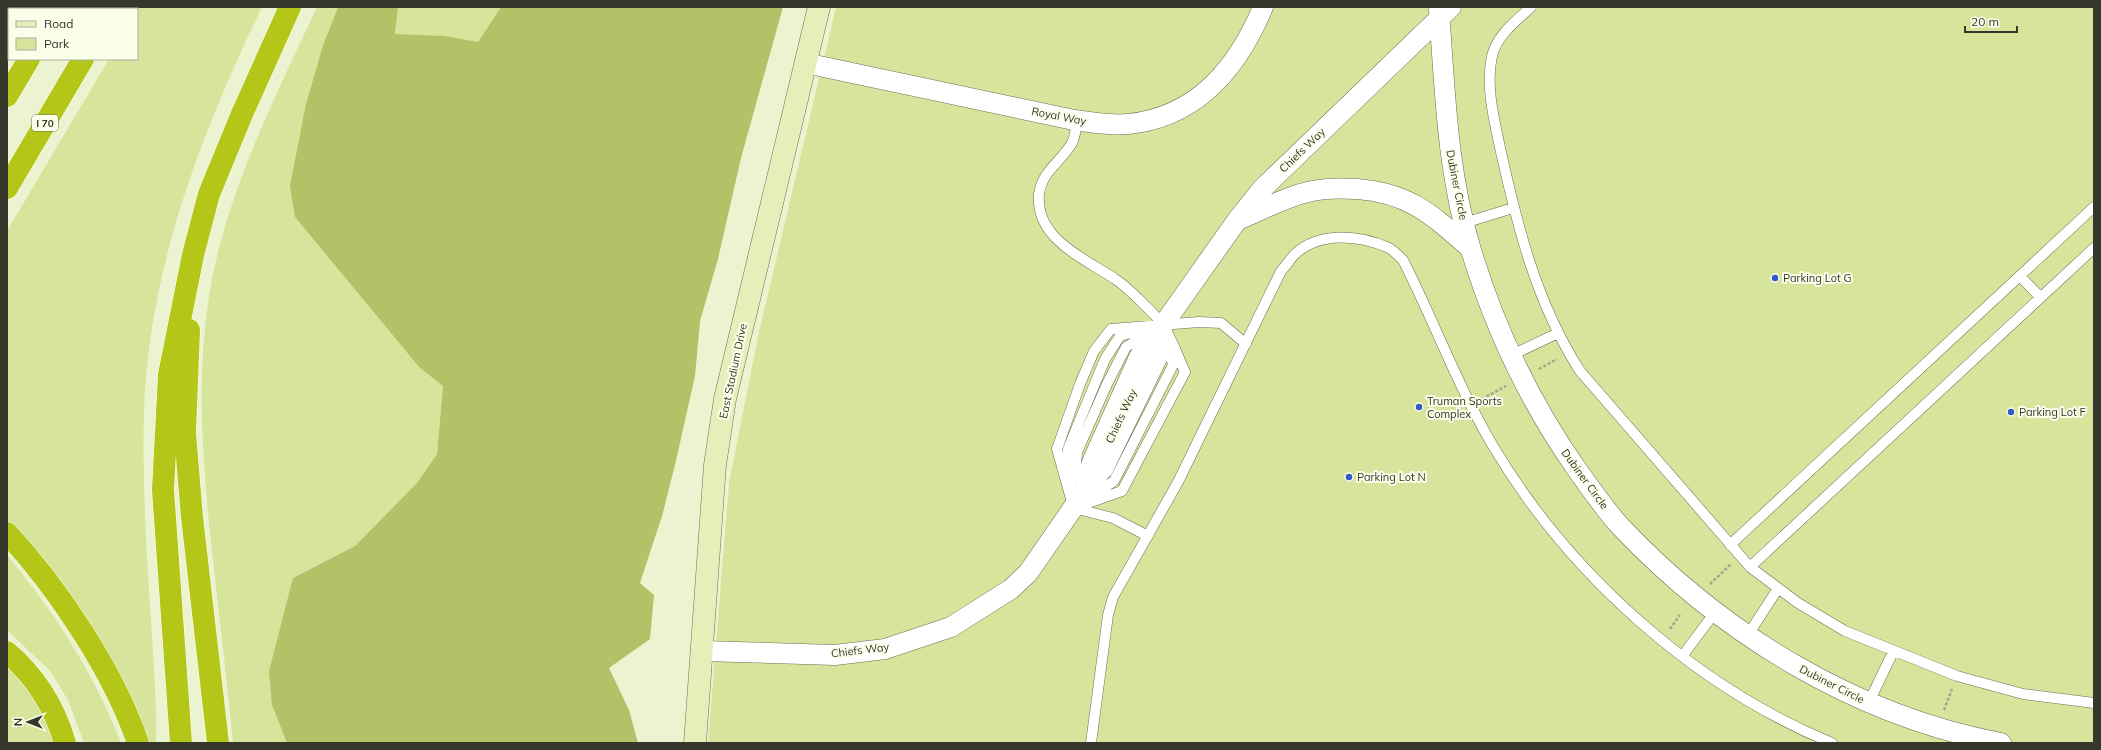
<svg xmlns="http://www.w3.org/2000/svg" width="2101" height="750" viewBox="0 0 2101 750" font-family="Mulish,sans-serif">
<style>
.green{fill:#d7e49c}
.forest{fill:#b3c167}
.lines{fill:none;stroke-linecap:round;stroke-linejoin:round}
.lane-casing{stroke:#6a7052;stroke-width:11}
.street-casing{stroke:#6a7052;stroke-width:21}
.secondary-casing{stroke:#6a7052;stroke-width:23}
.highway-casing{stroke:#fff;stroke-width:23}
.path{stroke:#a1a68d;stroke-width:2.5;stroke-dasharray:3 2;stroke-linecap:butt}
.lane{stroke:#fff;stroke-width:10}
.street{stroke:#fff;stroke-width:20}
.secondary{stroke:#e8eeba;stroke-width:22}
.highway{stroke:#b4c618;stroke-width:22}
.poi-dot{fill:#3358c8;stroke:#faffea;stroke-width:1.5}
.labels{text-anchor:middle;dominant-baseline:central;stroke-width:4;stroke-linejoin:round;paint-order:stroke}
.shield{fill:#faffea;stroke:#6f7364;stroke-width:1}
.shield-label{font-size:10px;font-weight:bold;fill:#34372a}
.street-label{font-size:11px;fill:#34372a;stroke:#faffea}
.poi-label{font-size:11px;fill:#34372a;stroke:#faffea;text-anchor:start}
</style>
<rect width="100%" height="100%" fill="#ecf3d1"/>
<path class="green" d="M139 7H262C201 134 148 270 144 413 142 487 147 562 152 637 154 672 157 708 156 743H149L124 685 32 548 7 520V231L109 59H137V10Z
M317 7H338L323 45 306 104 295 217 419 367 443 385 437 454 417 483 355 546 293 578 272 705 287 743H233C227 682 220 622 213 561 204 478 196 394 207 310 221 202 272 104 317 7Z
M398 7H501L478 42 445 36 395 34Z
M836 7H2094V743H708L729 483 759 332Z
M7 555C54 612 95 674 121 743H84L68 700 51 672 7 630Z
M7 665 38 699 56 743H7Z"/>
<path class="forest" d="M338 7H398L395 34 445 36 478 42 501 7H783L741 158 718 259 700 321 695 376 675 465 662 516 640 583 654 595 650 639 609 668 629 710 638 743H287L272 705 269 671 293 578 355 546 417 483 437 454 443 386 419 367 295 217 290 186 306 104 323 45Z"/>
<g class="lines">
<defs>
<path id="lane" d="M1531 7C1516 21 1497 35 1492 56 1485 87 1495 123 1501 152 1518 229 1537 304 1580 371L1750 567 1798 603 1845 631 1957 676 2023 694 2094 703
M1464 223 1513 208
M2020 276 2040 297
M1510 356 1558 333
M1083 475 1088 459 1135 354 1150 338
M1075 477 1077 452 1107 384 1126 347 1159 327
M1071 484 1068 449 1105 359 1120 336 1138 331
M1094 485 1107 472 1163 357V343
M1087 499 1114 481 1173 365 1168 346
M1073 506 1057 449 1080 384 1094 351 1111 329 1199 322 1221 323 1246 344
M1073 508 1113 518 1148 536
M1074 508 1122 491 1185 372C1178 357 1172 339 1163 325 1157 316 1125 285 1115 279 1084 258 1035 239 1039 194 1042 170 1063 161 1073 141 1075 135 1076 127 1078 120
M1730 545 2094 207
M1750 567 2094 248
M1748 635 1777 590
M1683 655 1716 611
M1869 702 1893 652
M1091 743 1108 615 1113 597 1178 482 1281 271C1286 266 1290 259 1295 254 1320 231 1360 235 1389 248 1394 251 1399 256 1403 260 1434 321 1458 387 1493 446 1569 574 1694 686 1832 743"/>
<path id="street" d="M1439 10C1445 91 1447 171 1471 250 1495 329 1530 403 1578 471 1592 490 1605 510 1621 527 1721 633 1856 716 2001 743
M805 63 1074 120C1092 122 1110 126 1128 124 1198 117 1238 67 1263 7
M1240 219C1262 210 1285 197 1308 192 1323 188 1341 188 1357 189 1410 193 1432 215 1470 248
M702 651 835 655 885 649 951 627 1011 589 1028 573 1073 508 1098 464 1163 325 1238 219 1262 189 1451 7"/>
<path id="secondary" d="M695 743 715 465 725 399 819 7"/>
<path id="highway" d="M59 9 60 7
M113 9 114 7
M7 96 29 59
M7 188 83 59
M189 330 185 433 192 517 218 743
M7 533C58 588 114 672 138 743
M7 652C35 676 55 708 65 743
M181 743 163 490 169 375 193 255 209 194 242 114 290 7"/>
</defs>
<use href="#lane" class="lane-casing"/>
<use href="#street" class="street-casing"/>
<use href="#secondary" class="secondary-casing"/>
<use href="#highway" class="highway-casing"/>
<path class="path" d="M1539 369 1557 359
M1482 399 1506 386
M1710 584 1731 564
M1670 629 1680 615
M1944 710 1952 689"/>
<use href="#lane" class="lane"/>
<use href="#street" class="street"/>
<use href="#secondary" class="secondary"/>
<use href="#highway" class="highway"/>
</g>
<g class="poi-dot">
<circle cx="1775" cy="278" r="4"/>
<circle cx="1419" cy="407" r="4"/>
<circle cx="2011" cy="412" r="4"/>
<circle cx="1349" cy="477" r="4"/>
</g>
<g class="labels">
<rect class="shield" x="32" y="115" width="26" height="16" rx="3"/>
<g class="shield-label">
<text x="45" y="123">I 70</text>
</g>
<g class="street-label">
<text transform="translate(1059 116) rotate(11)">Royal Way</text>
<text transform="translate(1302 150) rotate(-44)">Chiefs Way</text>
<text transform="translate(1457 185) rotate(79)">Dubiner Circle</text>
<text transform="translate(733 371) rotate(-78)">East Stadium Drive</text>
<text transform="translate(1121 416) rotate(-65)">Chiefs Way</text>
<text transform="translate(1585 479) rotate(54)">Dubiner Circle</text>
<text transform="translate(860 650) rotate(-7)">Chiefs Way</text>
<text transform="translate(1832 684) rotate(27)">Dubiner Circle</text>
</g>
<g class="poi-label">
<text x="1783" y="278">Parking Lot G</text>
<text x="1427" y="401">Truman Sports<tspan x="1427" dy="13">Complex</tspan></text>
<text x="2019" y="412">Parking Lot F</text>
<text x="1357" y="477">Parking Lot N</text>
</g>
</g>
<rect width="2101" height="750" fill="none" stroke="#34372a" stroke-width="16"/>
<rect x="8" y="8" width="130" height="52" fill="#faffea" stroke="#abaf9d"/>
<rect x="16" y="21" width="20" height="6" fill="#e8eeba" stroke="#abaf9d"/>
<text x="44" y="28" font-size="12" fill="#34372a">Road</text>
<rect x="16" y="38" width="20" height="12" fill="#d7e49c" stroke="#abaf9d"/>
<text x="44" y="48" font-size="12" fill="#34372a">Park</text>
<g transform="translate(28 722) rotate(270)" stroke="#faffea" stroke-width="3" paint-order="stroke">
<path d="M0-3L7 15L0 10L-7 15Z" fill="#34372a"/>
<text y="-6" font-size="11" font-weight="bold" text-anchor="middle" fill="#34372a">N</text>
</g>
<path d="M1965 26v6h52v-6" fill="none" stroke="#34372a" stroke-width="2"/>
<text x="1971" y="26" font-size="12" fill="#34372a" stroke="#faffea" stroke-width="3" paint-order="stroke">20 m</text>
</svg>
